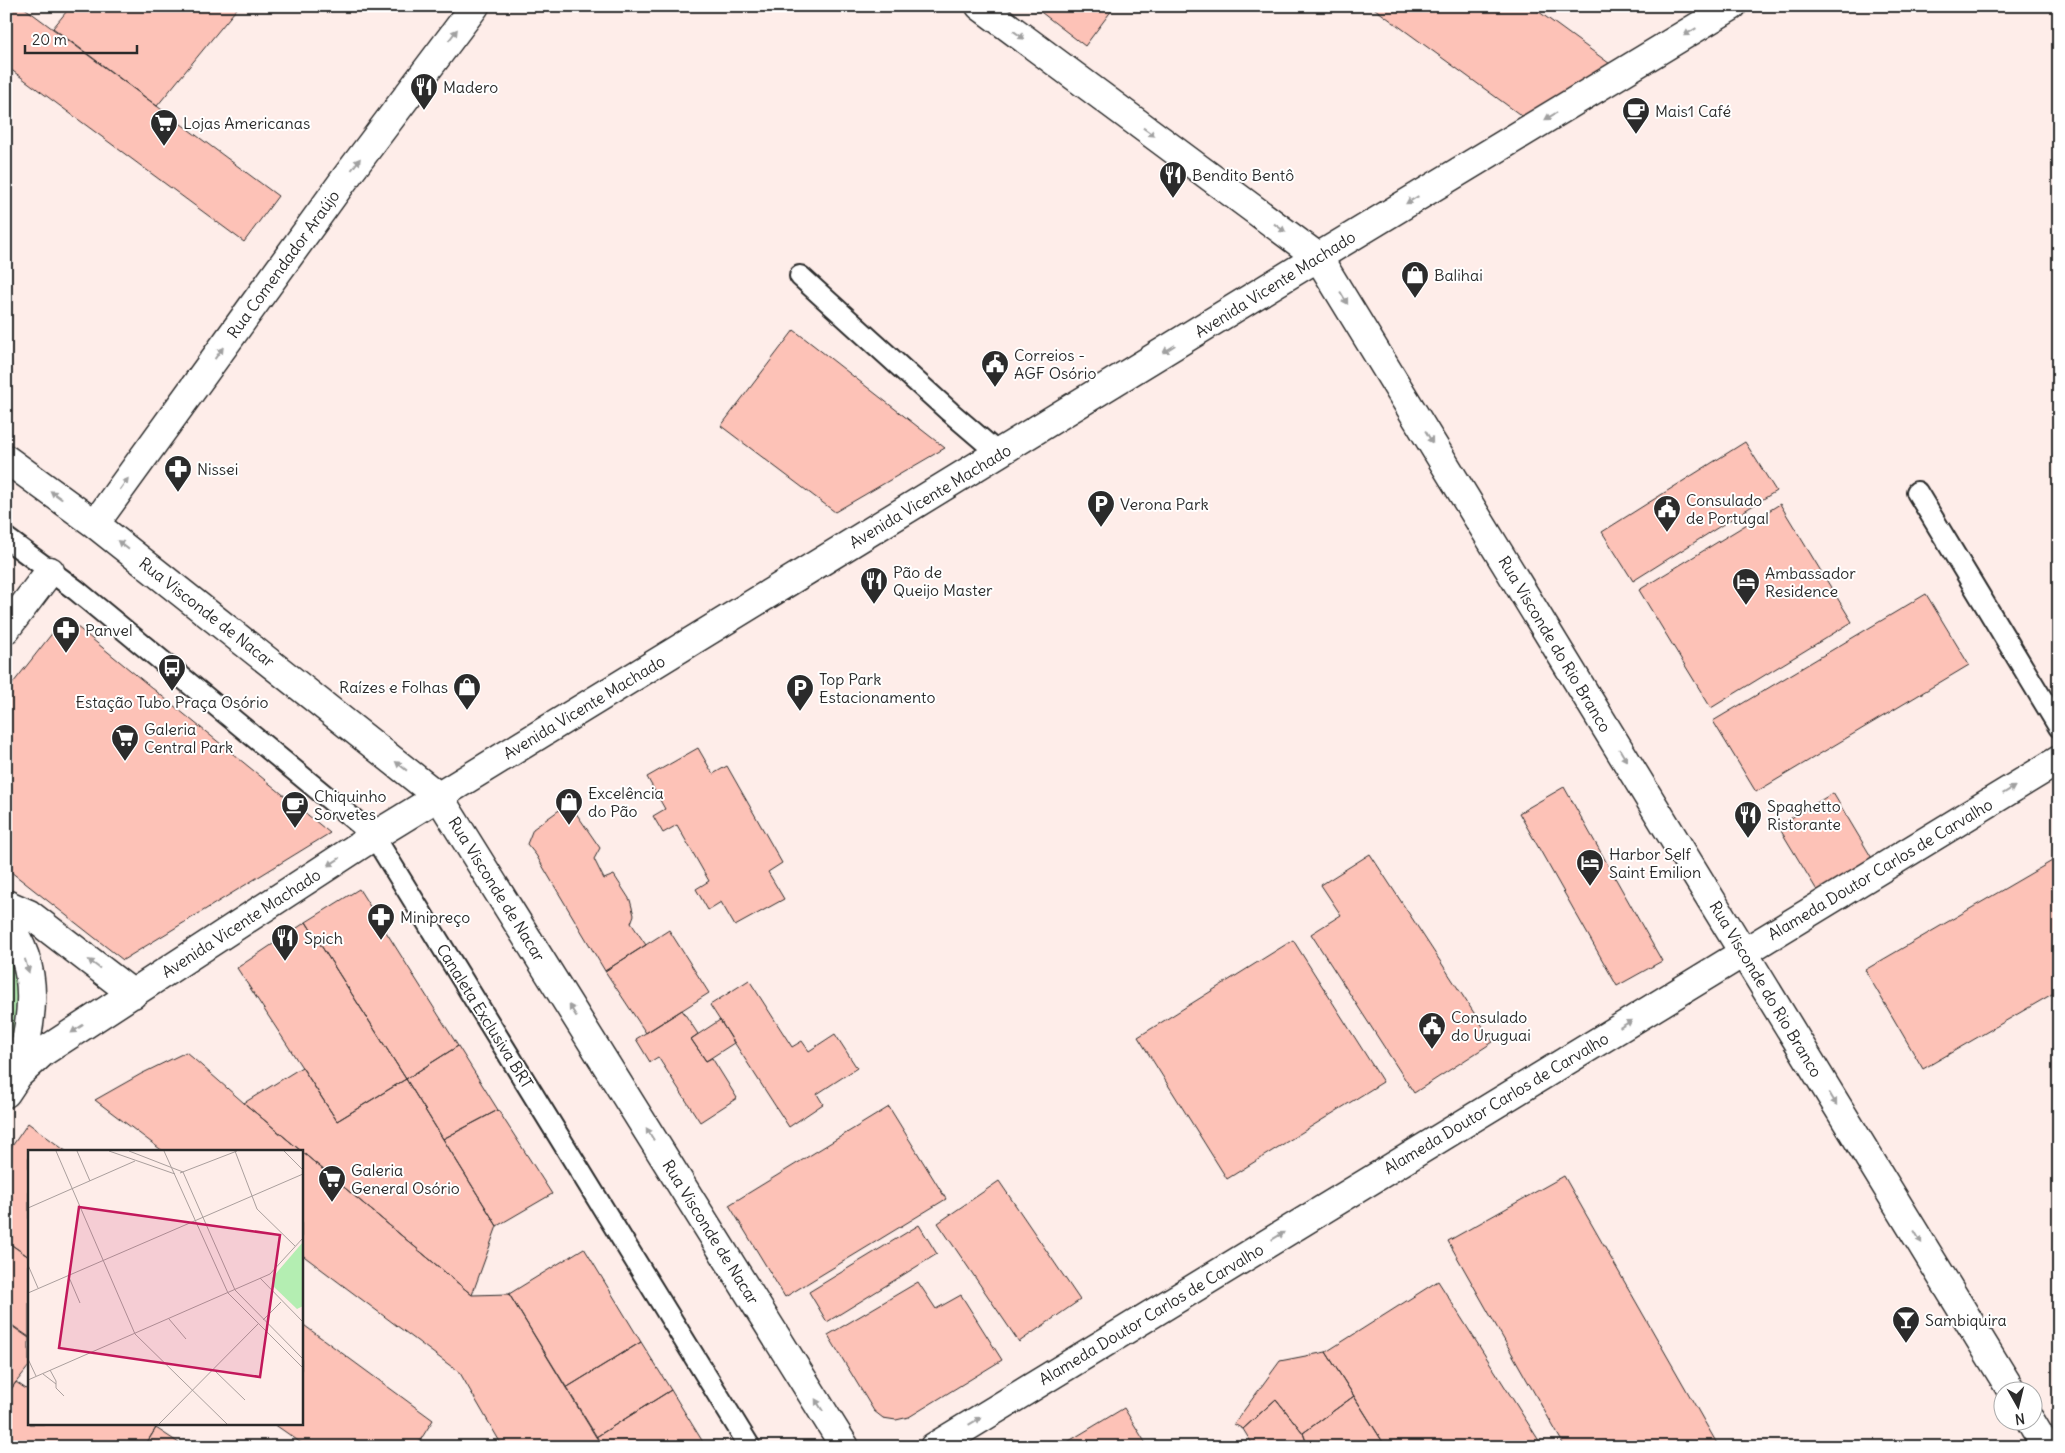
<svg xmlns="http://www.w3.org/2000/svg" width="2065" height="1453" viewBox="0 0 2065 1453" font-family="Delius,sans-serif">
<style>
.green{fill:#b4eeb2;stroke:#708c6e}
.building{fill:#fdc2b7;stroke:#2b2b2b}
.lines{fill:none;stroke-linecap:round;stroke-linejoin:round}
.lane-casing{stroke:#2b2b2b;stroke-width:24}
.street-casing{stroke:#2b2b2b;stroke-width:31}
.secondary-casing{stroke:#2b2b2b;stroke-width:31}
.lane{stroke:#fff;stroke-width:20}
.street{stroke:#fff;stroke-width:28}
.secondary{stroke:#fff;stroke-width:28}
.oneway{fill:#a0a0a0}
.labels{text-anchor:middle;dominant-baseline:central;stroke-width:4;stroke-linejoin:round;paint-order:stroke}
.poi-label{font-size:16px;fill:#2b2b2b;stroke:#fff;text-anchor:start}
.street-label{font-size:16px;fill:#2b2b2b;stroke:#fff}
.inset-road{fill:none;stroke:#aa9f9d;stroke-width:1}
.view{fill:#c2185b;fill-opacity:0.15;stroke:#c2185b;stroke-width:2.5}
.inset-edge{fill:none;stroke:#2b2b2b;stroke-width:2.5}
</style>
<rect width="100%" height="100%" fill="#feede9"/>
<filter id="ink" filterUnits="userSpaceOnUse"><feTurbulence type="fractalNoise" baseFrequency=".02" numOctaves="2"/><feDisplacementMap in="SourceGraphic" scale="10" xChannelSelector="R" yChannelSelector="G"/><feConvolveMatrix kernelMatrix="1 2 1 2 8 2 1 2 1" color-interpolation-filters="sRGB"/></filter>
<g filter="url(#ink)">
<path class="green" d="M6 939C16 972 28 1016 6 1046Z"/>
<path class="building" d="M6 6H22L278 196 244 242 6 66Z
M71 6H239L157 106 53 28Z
M1033 6H1115L1085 46Z
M1371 6H1531L1617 69 1526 119Z
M794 330 945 448 835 512 721 426Z
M1745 442 1776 491 1633 581 1602 532Z
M1780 504 1852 622 1711 708 1639 590Z
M1926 594 1969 665 1756 792 1713 721Z
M65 617 330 833 123 960 6 868V692Z
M698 748 713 774 727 766 782 863 768 872 784 899 735 926 721 902 708 910 696 889 709 881 677 825 663 833 653 816 665 809 647 777Z
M1564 787 1662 961 1617 986 1519 813Z
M1833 793 1873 860 1818 892 1778 826Z
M569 803 600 848 594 859 604 879 614 875 630 900 634 915 631 923 646 945 605 971 536 855 527 844 533 829Z
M1370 854 1493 1042 1414 1093 1311 934 1341 915 1321 885Z
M2059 857V990L1923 1069 1865 970Z
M359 889 458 1046 406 1079 306 922Z
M306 922 406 1079 337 1121 237 968Z
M669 930 709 993 646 1033 605 971Z
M1293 940 1383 1082 1227 1179 1138 1037Z
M749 980 792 1047 802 1041 809 1051 835 1034 857 1068 817 1094 823 1104 789 1127 710 1005Z
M682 1010 698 1034 691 1039 706 1061 712 1058 737 1098 700 1122 658 1057 650 1062 636 1039Z
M720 1020 734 1043 706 1061 691 1039Z
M458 1046 498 1110 443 1139 406 1079Z
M186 1052 244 1103 472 1295 509 1294 603 1447H503L460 1373 301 1254V1152H164L95 1100 141 1074Z
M302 1067 337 1121 406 1079 497 1226 472 1295 244 1103Z
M889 1107 946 1199 785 1297 729 1205Z
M498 1110 552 1194 497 1226 443 1139Z
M28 1123 67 1152H29V1257L6 1241V1155Z
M1564 1176 1719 1447H1565L1448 1241Z
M999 1181 1080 1300 1019 1342 938 1223Z
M919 1225 937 1254 827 1322 809 1292Z
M6 1241 29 1257V1338L6 1322Z
M584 1248 641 1342 566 1388 509 1294Z
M1438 1281 1543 1447H1386L1326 1352Z
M918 1282 936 1309 961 1295 1002 1360 909 1417 896 1420 883 1418 874 1411 828 1335Z
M6 1321 29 1337V1366L10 1390 6 1388Z
M301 1323 433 1420 416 1447H307L274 1424H301Z
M641 1342 671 1390 596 1437 566 1388Z
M1326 1352 1354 1396 1303 1433 1276 1399 1243 1429 1234 1424 1280 1361Z
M16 1382 29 1391V1424H150L156 1428 144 1447H6V1397Z
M671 1390 706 1447H603L596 1437Z
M1354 1396 1386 1447H1308L1303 1433Z
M1276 1399 1303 1433 1308 1447H1254L1243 1429Z
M1124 1408 1148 1447H1059Z
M156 1428 185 1447H144Z"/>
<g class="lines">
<defs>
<path id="lane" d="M800 276 950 412 999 454
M1917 492 2059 727
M6 538 76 590 374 836 750 1447"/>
<path id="street" d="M6 629 50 571"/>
<path id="secondary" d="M980 6 1318 257 2011 1390
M6 459 95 524 439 797 845 1447
M95 524 344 180 475 6
M6 904 29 914 133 994
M6 923C43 967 32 1024 18 1075
M6 1093 18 1075 43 1052 374 836 1318 257 1732 6
M2030 1420 2046 1447
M934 1447 2059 760"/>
</defs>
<use href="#lane" class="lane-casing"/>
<use href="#street" class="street-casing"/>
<use href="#secondary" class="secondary-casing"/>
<use href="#lane" class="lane"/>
<use href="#street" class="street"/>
<use href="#secondary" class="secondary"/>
</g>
<defs><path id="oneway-solid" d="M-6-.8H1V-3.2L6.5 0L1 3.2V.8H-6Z" transform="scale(1.25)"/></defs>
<g class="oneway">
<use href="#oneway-solid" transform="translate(1690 32) rotate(149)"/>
<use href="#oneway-solid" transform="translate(453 35) rotate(-53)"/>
<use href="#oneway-solid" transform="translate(1019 35) rotate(36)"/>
<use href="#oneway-solid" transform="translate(1551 116) rotate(149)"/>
<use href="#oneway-solid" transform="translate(1149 132) rotate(36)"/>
<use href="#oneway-solid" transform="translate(356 164) rotate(-53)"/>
<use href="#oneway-solid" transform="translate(1412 200) rotate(149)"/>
<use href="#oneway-solid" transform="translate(1280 228) rotate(36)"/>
<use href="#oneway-solid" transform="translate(1344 298) rotate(59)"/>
<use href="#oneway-solid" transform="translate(1169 349) rotate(148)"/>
<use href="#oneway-solid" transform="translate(219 353) rotate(-54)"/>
<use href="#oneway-solid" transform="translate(1429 437) rotate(59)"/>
<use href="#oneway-solid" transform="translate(124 484) rotate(-54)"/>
<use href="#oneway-solid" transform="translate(56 495) rotate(-144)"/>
<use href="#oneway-solid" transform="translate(123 545) rotate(-142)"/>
<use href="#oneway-solid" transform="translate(1623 755) rotate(59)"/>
<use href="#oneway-solid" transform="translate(401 766) rotate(-142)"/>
<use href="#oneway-solid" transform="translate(2009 790) rotate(-31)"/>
<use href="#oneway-solid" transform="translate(334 862) rotate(147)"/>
<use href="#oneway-solid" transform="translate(94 964) rotate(-143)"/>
<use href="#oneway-solid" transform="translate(27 966) rotate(73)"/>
<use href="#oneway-solid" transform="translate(573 1011) rotate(-122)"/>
<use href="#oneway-solid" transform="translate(1626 1024) rotate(-31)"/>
<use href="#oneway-solid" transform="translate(77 1029) rotate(146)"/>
<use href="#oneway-solid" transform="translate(1833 1099) rotate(59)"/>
<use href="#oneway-solid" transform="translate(650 1134) rotate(-122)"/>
<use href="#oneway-solid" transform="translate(1278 1236) rotate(-31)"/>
<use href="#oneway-solid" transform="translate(1918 1237) rotate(59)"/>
<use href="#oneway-solid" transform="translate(819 1405) rotate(-122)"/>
<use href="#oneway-solid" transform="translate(975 1421) rotate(-31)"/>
</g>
</g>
<defs>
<symbol id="restaurant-pin" viewBox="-11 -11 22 30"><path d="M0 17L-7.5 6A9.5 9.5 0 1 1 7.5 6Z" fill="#2b2b2b" stroke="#fff"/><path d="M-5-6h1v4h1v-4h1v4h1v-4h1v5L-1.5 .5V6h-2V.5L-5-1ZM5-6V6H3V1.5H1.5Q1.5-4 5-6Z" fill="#fff"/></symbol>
<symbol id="cafe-pin" viewBox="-11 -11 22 30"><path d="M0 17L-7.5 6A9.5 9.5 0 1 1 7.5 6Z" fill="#2b2b2b" stroke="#fff"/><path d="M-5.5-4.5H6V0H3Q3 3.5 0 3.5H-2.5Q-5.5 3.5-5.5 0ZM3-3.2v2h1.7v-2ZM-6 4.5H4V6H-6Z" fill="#fff"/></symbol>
<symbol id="supermarket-pin" viewBox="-11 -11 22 30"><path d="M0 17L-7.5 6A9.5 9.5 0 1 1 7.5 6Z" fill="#2b2b2b" stroke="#fff"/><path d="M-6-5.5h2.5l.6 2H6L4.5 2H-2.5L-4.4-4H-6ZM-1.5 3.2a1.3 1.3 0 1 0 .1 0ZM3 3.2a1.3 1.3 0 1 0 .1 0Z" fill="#fff"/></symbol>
<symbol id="shop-pin" viewBox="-11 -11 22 30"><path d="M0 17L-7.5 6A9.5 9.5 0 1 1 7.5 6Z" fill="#2b2b2b" stroke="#fff"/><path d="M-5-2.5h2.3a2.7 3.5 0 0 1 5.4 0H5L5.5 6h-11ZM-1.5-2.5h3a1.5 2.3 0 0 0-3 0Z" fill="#fff"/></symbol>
<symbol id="civic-pin" viewBox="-11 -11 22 30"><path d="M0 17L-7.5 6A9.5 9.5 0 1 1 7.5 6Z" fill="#2b2b2b" stroke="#fff"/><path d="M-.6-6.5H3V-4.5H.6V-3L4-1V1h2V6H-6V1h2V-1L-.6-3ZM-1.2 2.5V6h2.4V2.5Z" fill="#fff"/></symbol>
<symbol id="pharmacy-pin" viewBox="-11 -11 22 30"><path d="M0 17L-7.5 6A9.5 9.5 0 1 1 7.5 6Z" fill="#2b2b2b" stroke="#fff"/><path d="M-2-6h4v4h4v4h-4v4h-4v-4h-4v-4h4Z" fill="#fff"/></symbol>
<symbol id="parking-pin" viewBox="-11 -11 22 30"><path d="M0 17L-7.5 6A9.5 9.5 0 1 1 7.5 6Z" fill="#2b2b2b" stroke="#fff"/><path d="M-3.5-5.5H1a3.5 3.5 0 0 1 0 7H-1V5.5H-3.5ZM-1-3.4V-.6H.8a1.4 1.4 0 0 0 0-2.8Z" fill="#fff"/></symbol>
<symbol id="hotel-pin" viewBox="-11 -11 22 30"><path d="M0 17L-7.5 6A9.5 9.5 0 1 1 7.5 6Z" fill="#2b2b2b" stroke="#fff"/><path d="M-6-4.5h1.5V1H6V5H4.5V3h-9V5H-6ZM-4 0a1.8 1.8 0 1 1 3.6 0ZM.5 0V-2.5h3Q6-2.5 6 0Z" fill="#fff"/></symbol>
<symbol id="bus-pin" viewBox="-11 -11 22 30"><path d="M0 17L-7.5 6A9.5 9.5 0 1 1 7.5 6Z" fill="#2b2b2b" stroke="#fff"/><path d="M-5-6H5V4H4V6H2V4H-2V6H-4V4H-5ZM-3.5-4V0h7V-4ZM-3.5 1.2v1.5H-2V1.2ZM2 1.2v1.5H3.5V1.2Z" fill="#fff"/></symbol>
<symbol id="bar-pin" viewBox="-11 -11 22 30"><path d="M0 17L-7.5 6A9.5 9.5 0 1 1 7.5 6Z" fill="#2b2b2b" stroke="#fff"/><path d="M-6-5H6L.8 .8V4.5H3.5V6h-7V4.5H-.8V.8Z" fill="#fff"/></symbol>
</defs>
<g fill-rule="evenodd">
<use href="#restaurant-pin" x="408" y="71" width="32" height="43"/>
<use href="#cafe-pin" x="1620" y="95" width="32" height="43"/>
<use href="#supermarket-pin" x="148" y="107" width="32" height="43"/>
<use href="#restaurant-pin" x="1157" y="159" width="32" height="43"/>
<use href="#shop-pin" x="1399" y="259" width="32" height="43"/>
<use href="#civic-pin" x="979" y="348" width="32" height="43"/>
<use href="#pharmacy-pin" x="162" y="453" width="32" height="43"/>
<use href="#parking-pin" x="1085" y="488" width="32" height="43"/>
<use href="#civic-pin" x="1651" y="493" width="32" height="43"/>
<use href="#restaurant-pin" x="858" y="565" width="32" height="43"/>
<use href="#hotel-pin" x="1730" y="566" width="32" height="43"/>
<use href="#pharmacy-pin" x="50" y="614" width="32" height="43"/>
<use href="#bus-pin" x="156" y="652" width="32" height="43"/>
<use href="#shop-pin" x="451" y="671" width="32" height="43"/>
<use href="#parking-pin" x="784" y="672" width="32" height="43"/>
<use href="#supermarket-pin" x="109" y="722" width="32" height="43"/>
<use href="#shop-pin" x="553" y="786" width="32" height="43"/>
<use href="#cafe-pin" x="279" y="789" width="32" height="43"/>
<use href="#restaurant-pin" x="1732" y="799" width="32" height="43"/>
<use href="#hotel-pin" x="1574" y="847" width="32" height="43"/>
<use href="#pharmacy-pin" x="365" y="901" width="32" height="43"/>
<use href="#restaurant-pin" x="269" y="922" width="32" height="43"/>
<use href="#civic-pin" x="1416" y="1010" width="32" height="43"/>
<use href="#supermarket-pin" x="316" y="1163" width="32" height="43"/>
<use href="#bar-pin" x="1890" y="1304" width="32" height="43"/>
</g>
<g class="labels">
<g class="poi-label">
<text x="443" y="87">Madero</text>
<text x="1655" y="111">Mais1 Café</text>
<text x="183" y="123">Lojas Americanas</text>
<text x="1192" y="175">Bendito Bentô</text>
<text x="1434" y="275">Balihai</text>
<text x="1014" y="355">Correios -<tspan x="1014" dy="18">AGF Osório</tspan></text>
<text x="197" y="469">Nissei</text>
<text x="1686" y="500">Consulado<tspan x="1686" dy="18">de Portugal</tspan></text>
<text x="1120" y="504">Verona Park</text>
<text x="893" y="572">Pão de<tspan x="893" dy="18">Queijo Master</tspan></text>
<text x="1765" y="573">Ambassador<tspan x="1765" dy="18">Residence</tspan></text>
<text x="85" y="630">Panvel</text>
<text x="819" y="679">Top Park<tspan x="819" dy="18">Estacionamento</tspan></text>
<text x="448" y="687" text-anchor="end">Raízes e Folhas</text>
<text x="172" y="702" text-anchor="middle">Estação Tubo Praça Osório</text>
<text x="144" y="729">Galeria<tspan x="144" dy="18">Central Park</tspan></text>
<text x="588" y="793">Excelência<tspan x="588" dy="18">do Pão</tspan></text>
<text x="314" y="796">Chiquinho<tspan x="314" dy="18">Sorvetes</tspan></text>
<text x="1767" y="806">Spaghetto<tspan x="1767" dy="18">Ristorante</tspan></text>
<text x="1609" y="854">Harbor Self<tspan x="1609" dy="18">Saint Emilion</tspan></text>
<text x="400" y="917">Minipreço</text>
<text x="304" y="938">Spich</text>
<text x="1451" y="1017">Consulado<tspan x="1451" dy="18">do Uruguai</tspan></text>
<text x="351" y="1170">Galeria<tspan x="351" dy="18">General Osório</tspan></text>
<text x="1925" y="1320">Sambiquira</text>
</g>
<g class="street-label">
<text transform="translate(283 264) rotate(-54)">Rua Comendador Araújo</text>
<text transform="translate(1275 284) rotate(-32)">Avenida Vicente Machado</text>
<text transform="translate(930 496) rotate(-31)">Avenida Vicente Machado</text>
<text transform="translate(207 612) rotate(38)">Rua Visconde de Nacar</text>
<text transform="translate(1555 644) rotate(59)">Rua Visconde do Rio Branco</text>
<text transform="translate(584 707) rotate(-31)">Avenida Vicente Machado</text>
<text transform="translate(1880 869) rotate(-31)">Alameda Doutor Carlos de Carvalho</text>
<text transform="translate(497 889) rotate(58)">Rua Visconde de Nacar</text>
<text transform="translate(241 923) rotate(-33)">Avenida Vicente Machado</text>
<text transform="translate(1766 989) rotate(59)">Rua Visconde do Rio Branco</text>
<text transform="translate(485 1016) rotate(58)">Canaleta Exclusiva BRT</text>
<text transform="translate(1496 1103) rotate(-31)">Alameda Doutor Carlos de Carvalho</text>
<text transform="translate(711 1232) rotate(58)">Rua Visconde de Nacar</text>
<text transform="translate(1151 1314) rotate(-31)">Alameda Doutor Carlos de Carvalho</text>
</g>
</g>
<g transform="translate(28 1150)">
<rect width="275" height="275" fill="#feede9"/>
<path d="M275 92V156L269 159 245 136 244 128Z" fill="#b4eeb2"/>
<path class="inset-road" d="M28 1 107 184 199 274M49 1 62 31M81 1 147 24M101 1 155 22 207 140 275 209M136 1 200 143 275 218M207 1 229 59 267 96M256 1 275 20M152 23 209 1M0 58 107 11M0 115 10 138M40 125 52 153M232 128 275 172M0 143 275 24M141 169 158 189M235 170 253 152M0 209 8 226M22 220 28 231V238L36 246M186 220 217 250M15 224 28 234M0 230 242 124 275 88M131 274 230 174"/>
<path class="view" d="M51 57 252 85 232 227 31 198Z"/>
<rect width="275" height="275" class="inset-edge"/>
</g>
<rect width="2065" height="1453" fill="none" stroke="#fff" stroke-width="25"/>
<rect x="12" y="12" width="2040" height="1428" fill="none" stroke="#2b2b2b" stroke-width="2" filter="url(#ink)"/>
<g transform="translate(2018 1406) rotate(172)"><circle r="24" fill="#ffffff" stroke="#aaaaaa"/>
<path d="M0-4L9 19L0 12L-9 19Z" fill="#2b2b2b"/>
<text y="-8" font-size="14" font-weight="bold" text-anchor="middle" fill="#2b2b2b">N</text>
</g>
<path d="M25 45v8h112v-8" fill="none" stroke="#2b2b2b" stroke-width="2.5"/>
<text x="32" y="45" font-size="15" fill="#2b2b2b" stroke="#ffffff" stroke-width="4" paint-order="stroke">20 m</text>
</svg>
